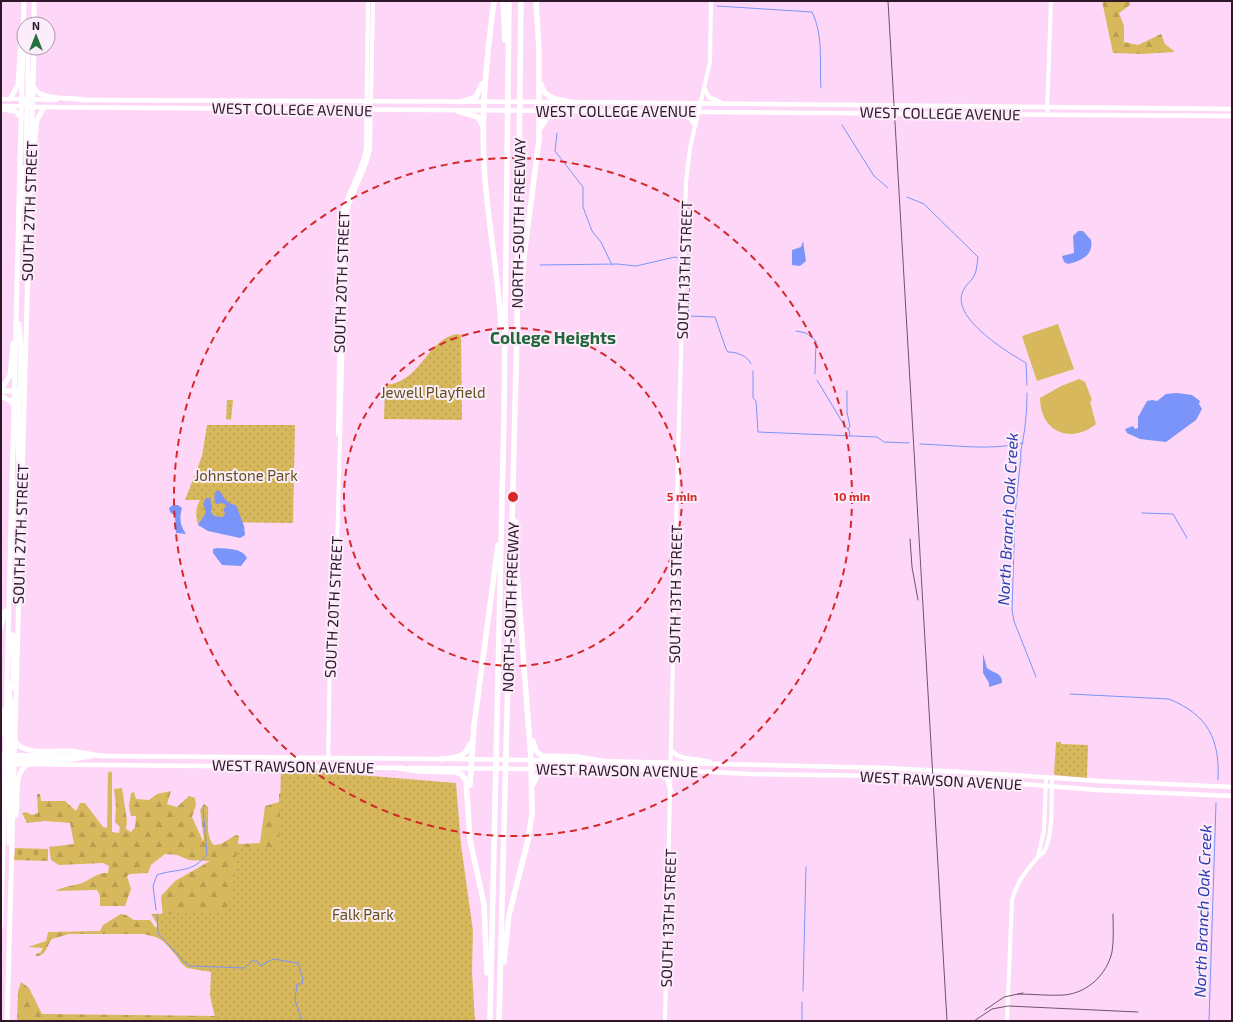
<svg xmlns="http://www.w3.org/2000/svg" width="1233" height="1022" viewBox="0 0 1233 1022" font-family="'Exo 2',sans-serif">
<style>
.grass{fill:#d7b85c}
.forest{fill:url(#forest-firs)}
.wetland{fill:url(#wetland-marsh)}
.cemetery{fill:url(#cemetery-stones)}
.park{fill:url(#park-dots)}
.water{fill:#7a94fa}
.lines{fill:none;stroke-linecap:round;stroke-linejoin:round}
.stream{stroke:#7a94fa;stroke-width:1}
.tertiary{stroke:#fff;stroke-width:4}
.secondary{stroke:#fff;stroke-width:4.5}
.primary{stroke:#fff;stroke-width:5}
.motorway{stroke:#fff;stroke-width:5.5}
.rail{stroke:#70536c;stroke-width:1}
.ring{fill:none;stroke:#d62828;stroke-width:2;stroke-dasharray:7 5}
.labels{text-anchor:middle;dominant-baseline:central;stroke-width:4;stroke-linejoin:round;paint-order:stroke}
.street-label{font-size:15px;fill:#2e162b;stroke:#fbedf9}
.park-label{font-size:15px;fill:#62511d;stroke:#fbedf9}
.water-label{font-size:16px;font-style:italic;fill:#2f3cb1;stroke:#fbedf9}
.quarter-label{font-size:17px;font-weight:bold;fill:#216538;stroke:#fbedf9}
.centre{fill:#d62828;stroke:#fbedf9;stroke-width:2}
.ring-label{font-size:12px;text-anchor:middle;font-weight:bold;fill:#d62828;stroke:#fbedf9;stroke-width:4;stroke-linejoin:round;paint-order:stroke}
</style>
<defs>
<pattern id="forest-firs" width="22" height="20" patternUnits="userSpaceOnUse"><rect width="22" height="20" fill="#d7b85c"/><path d="M5 1l3.5 6h-7zM16 11l3.5 6h-7z" fill="#b99d50"/></pattern>
<pattern id="wetland-marsh" width="20" height="14" patternUnits="userSpaceOnUse"><rect width="20" height="14" fill="#d7b85c"/><path d="M1 5h8M5 5V1M11 12h8M15 12V8" fill="none" stroke="#b99d50"/></pattern>
<pattern id="cemetery-stones" width="16" height="16" patternUnits="userSpaceOnUse"><rect width="16" height="16" fill="#d7b85c"/><path d="M2 7V4a2 2 0 0 1 4 0v3zM10 15v-3a2 2 0 0 1 4 0v3z" fill="#b99d50"/></pattern>
<pattern id="park-dots" width="8" height="8" patternUnits="userSpaceOnUse"><rect width="8" height="8" fill="#d7b85c"/><path d="M2 2h.1M6 6h.1" fill="none" stroke="#b99d50" stroke-width="1.8" stroke-linecap="round"/></pattern>
</defs>
<rect width="100%" height="100%" fill="#fed7f8"/>
<path class="grass" d="M1058 324 1074 369 1037 381 1022 336Z
M1079 379 1085 382 1092 400 1090 402 1096 424C1070 445 1040 431 1040 398L1061 386Z"/>
<path class="forest" d="M1102 1H1130V5L1119 13 1124 26V42L1138 45 1161 34 1165 44 1175 52 1142 54 1113 53Z
M110 771 112 773V832L119 833 120 827 115 822 116 807 114 789 122 788 127 821 126 829 131 832 135 827 136 816H131L129 806 131 793 134 792 136 799 149 800 157 794 171 791 167 804 177 807 189 796 195 798 196 805 192 817 203 841 204 840 200 810 204 804 208 807C209 818 205 837 214 845L221 844 236 835 239 836 238 844 260 843 265 806 279 802V794L298 791 393 1021H17L18 992 21 982 29 988 42 1014 218 1016 245 977 187 967 163 941 156 937 143 934H69L52 939C46 946 47 956 36 956V954L40 953 43 948 28 947 46 941 48 932 100 931 103 925 121 914 126 915 134 920H150L155 927 166 926 163 918 161 896 175 881 210 861 189 860 177 855 165 854 151 865 148 873 130 874 127 876 131 889 125 906H100V896L97 890 55 891C63 887 70 886 79 884 90 881 96 872 108 873L109 866 103 863 59 865 51 860 49 847 74 844 70 823 45 821 27 823 22 813 26 812 32 815 38 813 37 794H40L41 801H65L76 811 80 803H85L103 827 107 828 108 773Z"/>
<path class="wetland" d="M205 484 206 516 201 520 198 525C192 501 203 505 205 484Z"/>
<path class="cemetery" d="M15 848 48 849V861L14 860Z"/>
<path class="park" d="M457 334 461 335 462 420 384 419 385 385C390 384 395 384 400 381 424 370 430 339 457 334Z
M227 400H233L231 420 226 419Z
M207 425H295L293 523 205 522V500H185L202 456Z
M1056 742H1061V744L1088 745 1087 778 1055 775 1054 773Z
M281 769 334 770 359 775 456 783 461 845 473 931 472 971 475 1021H216L210 996 211 972 187 968 181 963 151 914 227 912 234 881 237 848H279Z"/>
<path class="water" d="M1078 231H1083L1091 240C1094 255 1081 261 1068 264L1064 262 1062 256 1074 253 1073 236Z
M803 241 806 261 800 266 792 265V250L801 247Z
M1177 393 1192 395 1200 401 1199 404 1202 409 1196 420 1166 442 1140 439 1127 433 1125 429 1133 426 1135 429 1138 428V417L1147 401 1152 400 1157 401 1166 394Z
M216 491H220C223 498 228 504 236 505L244 526 245 535 240 538 208 531 198 525C203 515 209 515 203 504L206 498H210L212 507 211 512 214 516 223 517 225 513 223 509 227 506 223 503 216 504 214 498Z
M173 505H178L182 508C179 519 180 525 186 534L176 533 175 516 170 512 169 508Z
M218 548C228 549 242 548 247 558L241 566 222 565 213 553V549Z
M983 654 987 668C993 673 1003 673 1002 683L989 687V683L983 673Z"/>
<g class="lines">
<path class="stream" d="M703 1 705 2
M717 6 812 12C824 37 819 62 821 88
M842 125 874 176 888 188
M557 133 555 151 583 187V207L592 231 601 242 612 265
M907 197 924 204 978 257C977 263 977 271 974 276 972 281 965 285 963 291 950 317 1007 352 1026 363L1027 385
M690 259V273
M540 265 617 264 636 266 675 257 678 258
M690 280 688 316 715 317 726 349 728 352C737 352 748 356 751 364
M796 331 806 333 816 341 815 374
M753 371V398L756 401 758 432 877 437 884 442 909 443
M817 380 844 425 849 430 850 436
M847 391V412L850 427 848 429
M1027 393C1027 413 1025 431 1021 450 1020 455 1022 459 1020 465L1015 515 1012 610 1014 621 1036 677
M920 444C953 445 991 451 1023 443
M1142 513 1173 514 1187 538
M1070 694 1169 699C1208 715 1220 739 1218 780
M156 910 153 886 157 875C176 868 193 874 207 854L203 808
M157 914 158 933 185 963 190 966 245 968 252 961H257L260 966 273 959 298 963 303 979 302 984H297L295 1000 302 1021
M803 991 806 867
M802 1021V1002
M1209 1021 1216 803"/>
<path class="tertiary" d="M1 99H22
M1 106H22
M1047 114 1051 1
M338 434 341 222C344 195 362 175 366 148L368 1
M328 767 331 596 336 567 337 548 346 218C349 193 366 174 370 149L373 1
M1038 856 1044 831 1046 778
M665 1021 675 560 686 182 690 148 710 62 711 1
M1007 1021 1012 900C1016 883 1027 870 1037 858 1039 855 1042 854 1044 852 1054 834 1051 798 1052 778"/>
<path class="secondary" d="M704 88 709 97 722 103
M22 99 56 100
M82 100 570 102 1232 109
M30 107 1232 116
M677 112 690 118 695 125
M672 751C681 761 697 758 710 762
M1 755 81 756
M100 756 443 759
M452 759 587 761
M598 761 888 768 996 774 1099 781 1232 787
M1 764 401 768
M605 767 666 766 672 762
M410 768 672 770 750 774 888 776 970 780 1098 790 1232 796
M672 770 676 766 698 765
M610 772 634 773
M650 773 658 774 667 779 671 791"/>
<path class="primary" d="M34 24V1
M28 48V96L30 104
M34 88C41 101 70 97 84 100
M10 99 18 85 21 40
M22 99 27 106 26 151 28 175
M1 109 15 111 22 118
M33 157 37 120 44 107
M24 168V218L28 225
M20 225 24 229 23 247 26 256
M19 324 21 350 20 388 23 393
M3 387 10 375 13 343
M14 388 19 394 18 444 19 463
M1 391H16
M1 396 12 402 14 406
M15 483V529L20 536
M10 538 15 542 16 584
M1 627 5 611
M8 632 13 636V688
M8 683 11 704 10 755 13 762
M1 735 3 711
M15 740C20 756 56 750 70 751 81 752 92 755 103 756
M4 755 9 764V843
M11 760H66L92 756
M16 815C19 800 12 773 28 764
M1 926 24 1
M7 1021 34 48"/>
<path class="motorway" d="M494 1C487 55 481 110 484 165 487 218 498 272 501 325
M503 1 505 40
M541 84C544 99 557 99 570 102
M461 102 476 97 482 84
M458 111 478 117 483 126
M541 127 548 116 569 111
M521 297 524 256 539 140V49L536 1
M533 741 536 751 542 756 578 757 601 761
M441 759C453 758 466 758 470 744
M399 768 420 771 455 772 461 774 466 780 470 840 484 904 487 973
M533 784 539 772 551 769
M470 785 474 726 498 545
M504 962 509 915 528 840 532 814 531 760 517 573 516 522
M490 1021 504 416 509 1
M499 1021 517 331 521 1"/>
<path class="rail" d="M888 1 947 1021
M910 539 912 567 918 600
M1018 994C1033 994 1049 996 1064 995 1088 993 1107 974 1112 952 1114 940 1113 926 1113 914
M985 1010 1004 997 1023 993
M974 1021 992 1009 1008 1006 1138 1012"/>
</g>
<g class="ring">
<circle cx="513" cy="497" r="169"/>
<circle cx="513" cy="497" r="339"/>
</g>
<g class="labels">
<g class="street-label">
<text transform="translate(292 109) rotate(1)">WEST COLLEGE AVENUE</text>
<text x="616" y="111">WEST COLLEGE AVENUE</text>
<text transform="translate(940 113) rotate(1)">WEST COLLEGE AVENUE</text>
<text transform="translate(29 211) rotate(-88)">SOUTH 27TH STREET</text>
<text transform="translate(518 223) rotate(-89)">NORTH-SOUTH FREEWAY</text>
<text transform="translate(684 270) rotate(-88)">SOUTH 13TH STREET</text>
<text transform="translate(341 282) rotate(-88)">SOUTH 20TH STREET</text>
<text transform="translate(20 534) rotate(-88)">SOUTH 27TH STREET</text>
<text transform="translate(675 594) rotate(-89)">SOUTH 13TH STREET</text>
<text transform="translate(333 607) rotate(-87)">SOUTH 20TH STREET</text>
<text transform="translate(510 607) rotate(-88)">NORTH-SOUTH FREEWAY</text>
<text transform="translate(293 766) rotate(1)">WEST RAWSON AVENUE</text>
<text transform="translate(617 770) rotate(1)">WEST RAWSON AVENUE</text>
<text transform="translate(941 780) rotate(3)">WEST RAWSON AVENUE</text>
<text transform="translate(668 918) rotate(-88)">SOUTH 13TH STREET</text>
</g>
<g class="park-label">
<text x="433" y="392">Jewell Playfield</text>
<text x="246" y="475">Johnstone Park</text>
<text x="363" y="914">Falk Park</text>
</g>
<g class="water-label">
<text transform="translate(1007 519) rotate(-87)">North Branch Oak Creek</text>
<text transform="translate(1202 911) rotate(-88)">North Branch Oak Creek</text>
</g>
<g class="quarter-label">
<text x="553" y="337">College Heights</text>
</g>
</g>
<circle cx="513" cy="497" r="6" class="centre"/>
<g class="ring-label">
<text x="682" y="501">5 min</text>
<text x="852" y="501">10 min</text>
</g>
<rect width="1233" height="1022" fill="none" stroke="#2e162b" stroke-width="4"/>
<g transform="translate(36 36)"><circle r="19" fill="#fbedf9" stroke="#a997a7"/>
<path d="M0-3L7 15L0 10L-7 15Z" fill="#24703e"/>
<text y="-6" font-size="11" font-weight="bold" text-anchor="middle" fill="#2e162b">N</text>
</g>
</svg>
